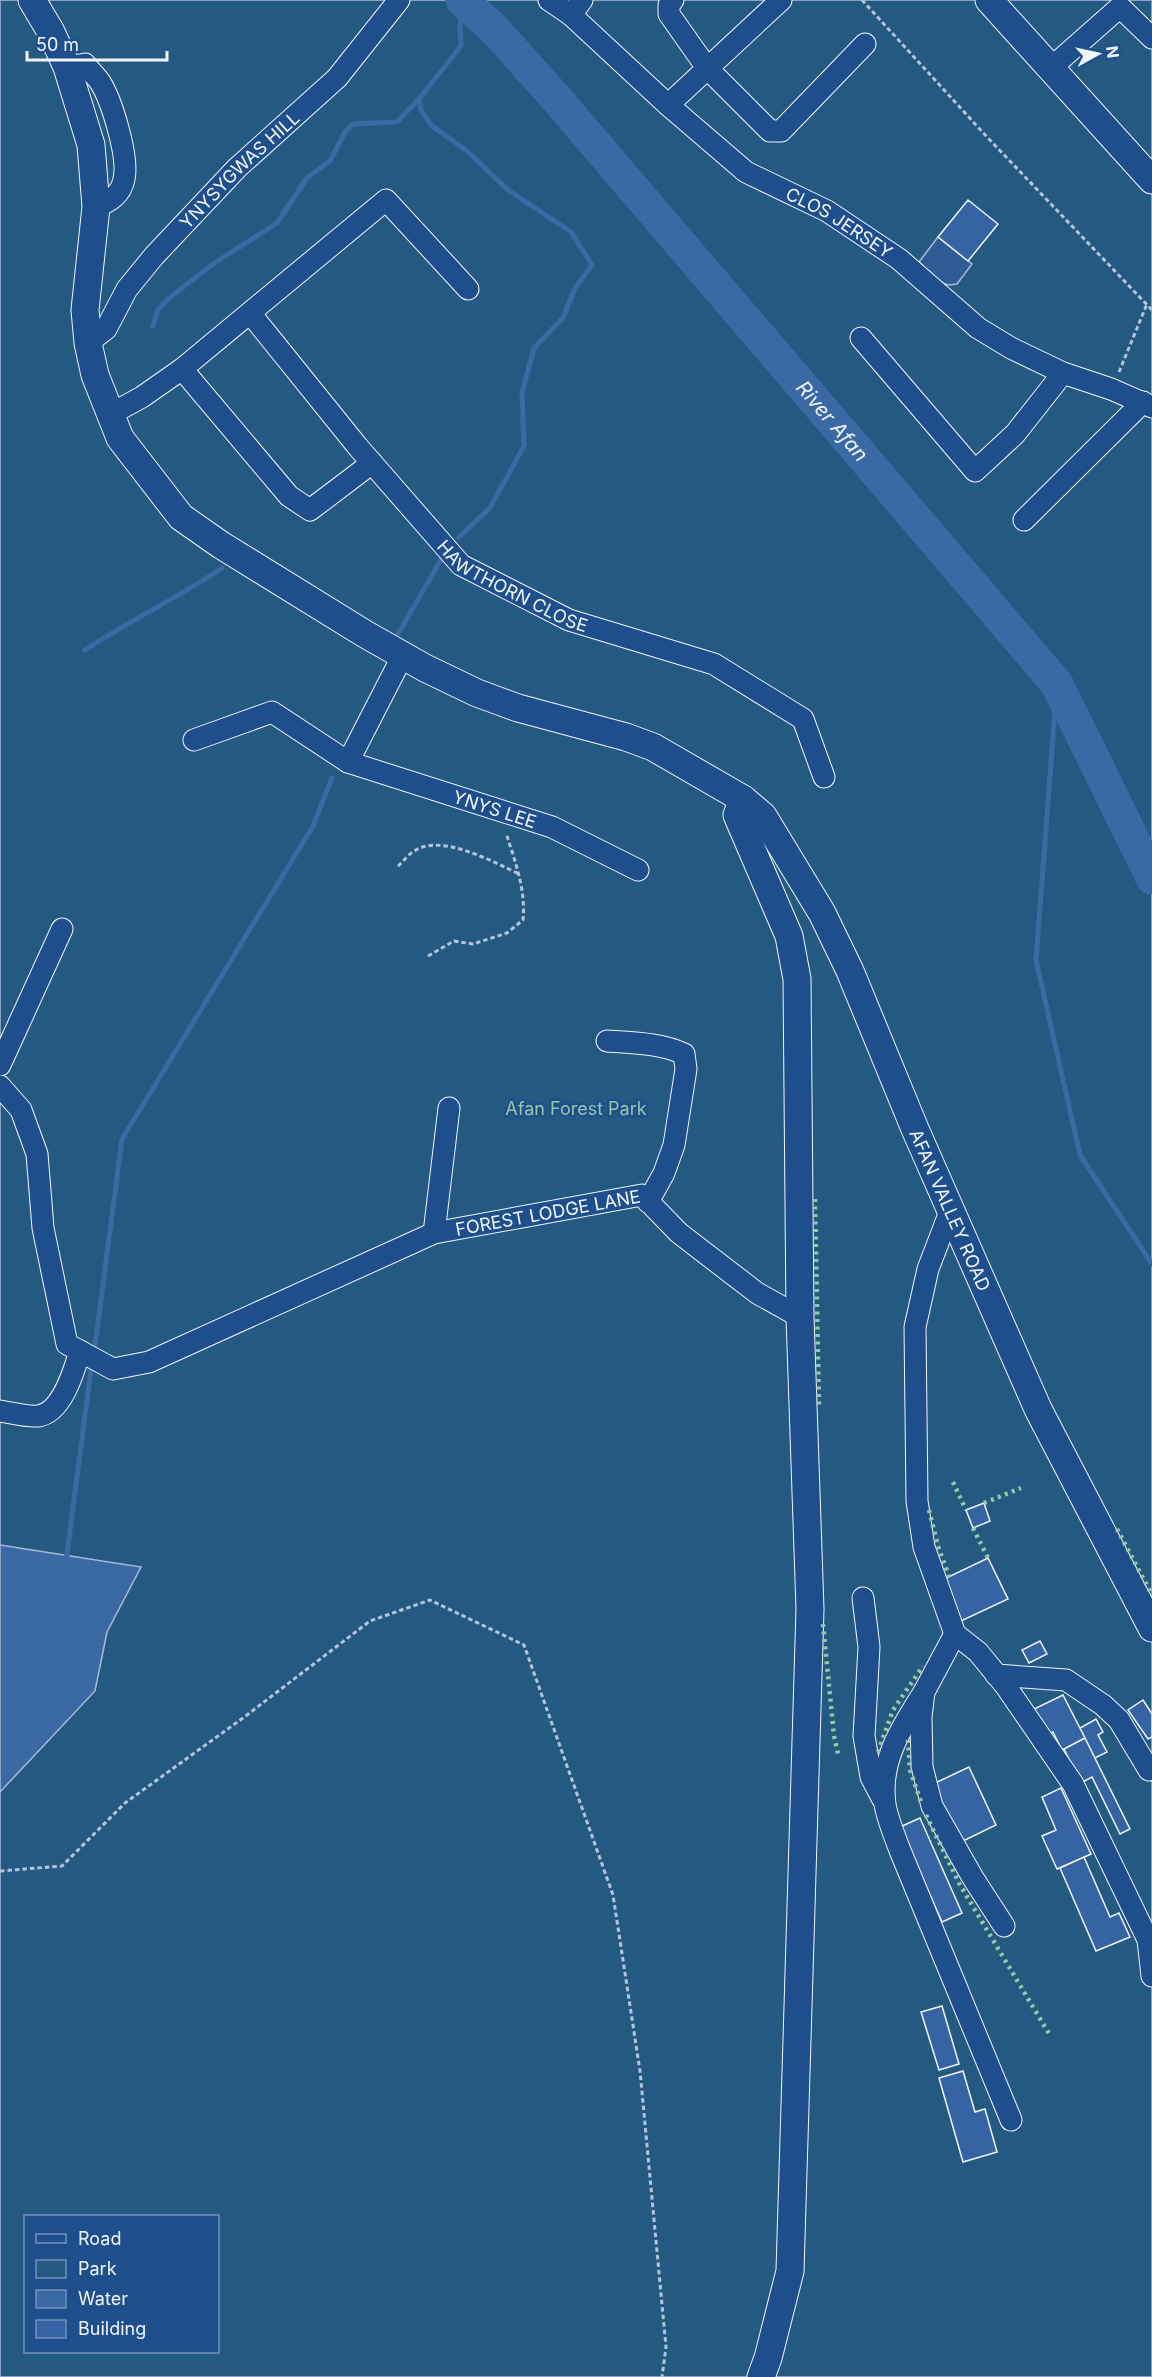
<svg xmlns="http://www.w3.org/2000/svg" width="1152" height="2377" viewBox="0 0 1152 2377" font-family="Inter,sans-serif">
<style>
.green{fill:#245a82;stroke:#a8bbd7;stroke-width:1.5;fill-rule:evenodd}
.parking{fill:#305b95;stroke:#a8bbd7;stroke-width:1.5}
.water{fill:#3b69a3;stroke:#a8bbd7;stroke-width:1.5}
.lines{fill:none;stroke-linecap:round;stroke-linejoin:round}
.stream{stroke:#3b69a3;stroke-width:5}
.river{stroke:#3b69a3;stroke-width:33}
.building{fill:#3563a3;stroke:#f2f6ff;stroke-width:1.5}
.minor-casing{stroke:#f2f6ff;stroke-width:23}
.major-casing{stroke:#f2f6ff;stroke-width:29}
.path{stroke:#b3c4dc;stroke-width:3;stroke-dasharray:4.5 3;stroke-linecap:butt}
.minor{stroke:#1f4e8c;stroke-width:21}
.major{stroke:#1f4e8c;stroke-width:27}
.hedge{stroke:#97c8a6;stroke-width:4.5;stroke-dasharray:3 4.5;stroke-linecap:butt}
.labels{text-anchor:middle;dominant-baseline:central;stroke-width:4.5;stroke-linejoin:round;paint-order:stroke}
.street-label{font-size:18px;fill:#f2f6ff;stroke:#1f4e8c}
.park-label{font-size:18px;fill:#97c8a6;stroke:#1f4e8c}
.water-label{font-size:20px;font-style:italic;fill:#f2f6ff;stroke:#1f4e8c}
</style>
<rect width="100%" height="100%" fill="#1f4e8c"/>
<path class="green" d="M0 0H1152V2377H0ZM26 2216H218V2352H26Z"/>
<path class="parking" d="M938 237 972 264 957 284 948 285 940 282 919 262Z"/>
<path class="water" d="M0 1545 141 1567 107 1632 95 1691 0 1792Z"/>
<g class="lines">
<path class="stream" d="M153 326 158 310 168 299 213 264 277 223 307 178 330 161 345 132 353 124 397 122 419 99
M459 537 490 508 524 446 522 393 534 348 563 318 575 288 592 265 571 232 508 190 467 151 431 125 421 110 419 99 461 46 460 25 463 2
M398 634 442 558
M85 650C130 620 178 598 222 568
M1057 684 1036 960 1080 1155 1152 1264
M94 1353 122 1139 313 826 332 778
M66 1561 92 1362"/>
<path class="river" id="s1" d="M462 0 494 29 556 98 1057 684 1152 878"/>
</g>
<path class="building" d="M968 200 998 224 968 261 938 237Z
M984 1503 990 1521 973 1528 966 1510Z
M988 1558 1008 1599 961 1621 942 1580Z
M1040 1641 1047 1654 1029 1663 1022 1650Z
M1063 1695 1085 1738 1062 1750 1053 1732 1047 1735 1034 1709Z
M1143 1700 1152 1714V1737L1148 1739 1128 1710Z
M1096 1719 1103 1732 1098 1735 1107 1752 1095 1758 1080 1728Z
M1085 1738 1130 1829 1120 1834 1092 1777 1081 1783 1064 1749Z
M969 1767 996 1825 959 1843 931 1785Z
M1061 1788 1091 1854 1057 1869 1042 1836 1056 1830 1042 1797Z
M920 1818 962 1913 942 1922 900 1827Z
M1084 1857 1110 1917 1119 1913 1130 1937 1096 1951 1060 1868Z
M942 2006 959 2064 939 2070 921 2012Z
M963 2071 975 2112 985 2109 997 2152 963 2162 939 2078Z"/>
<g class="lines">
<defs>
<g id="minor">
<path id="s2" d="M549 0 571 15 668 105 746 172 827 211 899 259 978 328 1011 348 1063 373 1111 389 1152 407"/>
<path d="M673 0 669 5V14L707 68 770 131H781L865 44"/>
<path d="M571 15 582 0"/>
<path d="M67 67 85 64C89 70 96 76 100 82 112 101 129 157 124 179 121 195 109 202 96 207"/>
<path d="M1052 67 1120 7 1152 38"/>
<path d="M668 105 781 0"/>
<path id="s3" d="M250 313 358 447 461 565 569 620 714 664 803 719 824 777"/>
<path d="M861 338 975 471 1015 434 1063 373"/>
<path id="s4" d="M88 343 106 329 127 289 154 256 237 168 337 78 399 0"/>
<path d="M182 369 289 496 310 510 372 463"/>
<path d="M109 415 142 397 182 369 386 200 468 289"/>
<path d="M1024 520 1143 402"/>
<path id="s5" d="M194 740 272 712 348 762 552 827 638 870"/>
<path d="M348 762 403 655"/>
<path d="M607 1041C633 1043 660 1043 684 1054L686 1069 674 1145 664 1173 648 1202"/>
<path d="M0 1065 62 929"/>
<path id="s6" d="M0 1086 21 1110 37 1154 43 1228 67 1344 113 1369 149 1362 434 1233 642 1195 679 1233 757 1293 800 1317"/>
<path d="M951 1209 928 1269 915 1327 917 1501 924 1547 955 1634 978 1652 1005 1685 1073 1784 1148 1940 1152 1976"/>
<path d="M434 1233 449 1108"/>
<path d="M0 1411C12 1413 26 1417 38 1416 62 1413 74 1371 80 1351"/>
<path d="M863 1598 869 1647 864 1736 871 1777 882 1798"/>
<path d="M955 1634 924 1692 921 1717 922 1767 932 1806 973 1878 1004 1926"/>
<path d="M996 1675 1066 1680 1103 1705 1119 1720 1149 1770"/>
<path d="M924 1692C902 1727 879 1760 885 1804 887 1818 894 1834 899 1848L1011 2120"/>
</g>
<g id="major">
<path id="s7" d="M32 0 51 32 67 67 91 145 96 207 85 310 88 343 95 375 120 438 181 517 221 545 365 634 425 668 477 693 518 708 626 737 653 747 743 799 763 816 822 913 850 971 915 1129 1038 1409 1152 1628"/>
<path d="M989 0 1152 180"/>
<path d="M743 799 737 815 789 936 797 979 800 1317 810 1609 790 2271 768 2358 761 2377"/>
</g>
</defs>
<use href="#minor" class="minor-casing"/>
<use href="#major" class="major-casing"/>
<path class="path" d="M862 0 987 137 1152 310
M1119 372 1147 304
M398 866C404 861 409 853 416 850 442 834 494 862 519 874
M428 956 454 941 473 944 507 933 523 920C526 890 515 861 506 833
M0 1871 62 1866 125 1803 243 1718 370 1621 430 1600 524 1645 613 1895 640 2071 666 2347 662 2377"/>
<use href="#minor" class="minor"/>
<use href="#major" class="major"/>
<path class="hedge" d="M815 1199 819 1406
M953 1482 966 1510
M984 1503 1021 1488
M929 1510 938 1546 949 1577
M973 1528 988 1558
M1117 1529 1152 1595
M823 1624 834 1736 839 1758
M908 1740 910 1770 921 1802
M878 1752 893 1710 923 1666
M926 1815 960 1885 1051 2037"/>
</g>
<g class="labels">
<g class="street-label">
<text stroke="none"><textPath href="#s4" startOffset="232">YNYSYGWAS HILL</textPath></text>
<text stroke="none"><textPath href="#s2" startOffset="368">CLOS JERSEY</textPath></text>
<text stroke="none"><textPath href="#s3" startOffset="384">HAWTHORN CLOSE</textPath></text>
<text stroke="none"><textPath href="#s5" startOffset="328">YNYS LEE</textPath></text>
<text stroke="none"><textPath href="#s7" startOffset="1653">AFAN VALLEY ROAD</textPath></text>
<text stroke="none"><textPath href="#s6" startOffset="789">FOREST LODGE LANE</textPath></text>
</g>
<g class="park-label">
<text x="576" y="1108">Afan Forest Park</text>
</g>
<g class="water-label">
<text stroke="none"><textPath href="#s1" startOffset="561">River Afan</textPath></text>
</g>
</g>
<rect x="24" y="2215" width="195" height="138" fill="#1f4e8c" stroke="#7391ba" stroke-width="1.5"/>
<rect x="36" y="2234" width="30" height="9" fill="#1f4e8c" stroke="#7391ba" stroke-width="1.5"/>
<text x="78" y="2245" font-size="18" fill="#f2f6ff">Road</text>
<rect x="36" y="2260" width="30" height="18" fill="#245a82" stroke="#7391ba" stroke-width="1.5"/>
<text x="78" y="2275" font-size="18" fill="#f2f6ff">Park</text>
<rect x="36" y="2290" width="30" height="18" fill="#3b69a3" stroke="#7391ba" stroke-width="1.5"/>
<text x="78" y="2305" font-size="18" fill="#f2f6ff">Water</text>
<rect x="36" y="2320" width="30" height="18" fill="#3563a3" stroke="#7391ba" stroke-width="1.5"/>
<text x="78" y="2335" font-size="18" fill="#f2f6ff">Building</text>
<g transform="translate(1098 54) rotate(82)" stroke="#1f4e8c" stroke-width="4.5" paint-order="stroke">
<path d="M0-4.5L10 22L0 15L-10 22Z" fill="#f2f6ff"/>
<text y="-9" font-size="16" font-weight="bold" text-anchor="middle" fill="#f2f6ff">N</text>
</g>
<path d="M27 51v9h140v-9" fill="none" stroke="#f2f6ff" stroke-width="3"/>
<text x="36" y="51" font-size="18" fill="#f2f6ff" stroke="#1f4e8c" stroke-width="4.5" paint-order="stroke">50 m</text>
</svg>
